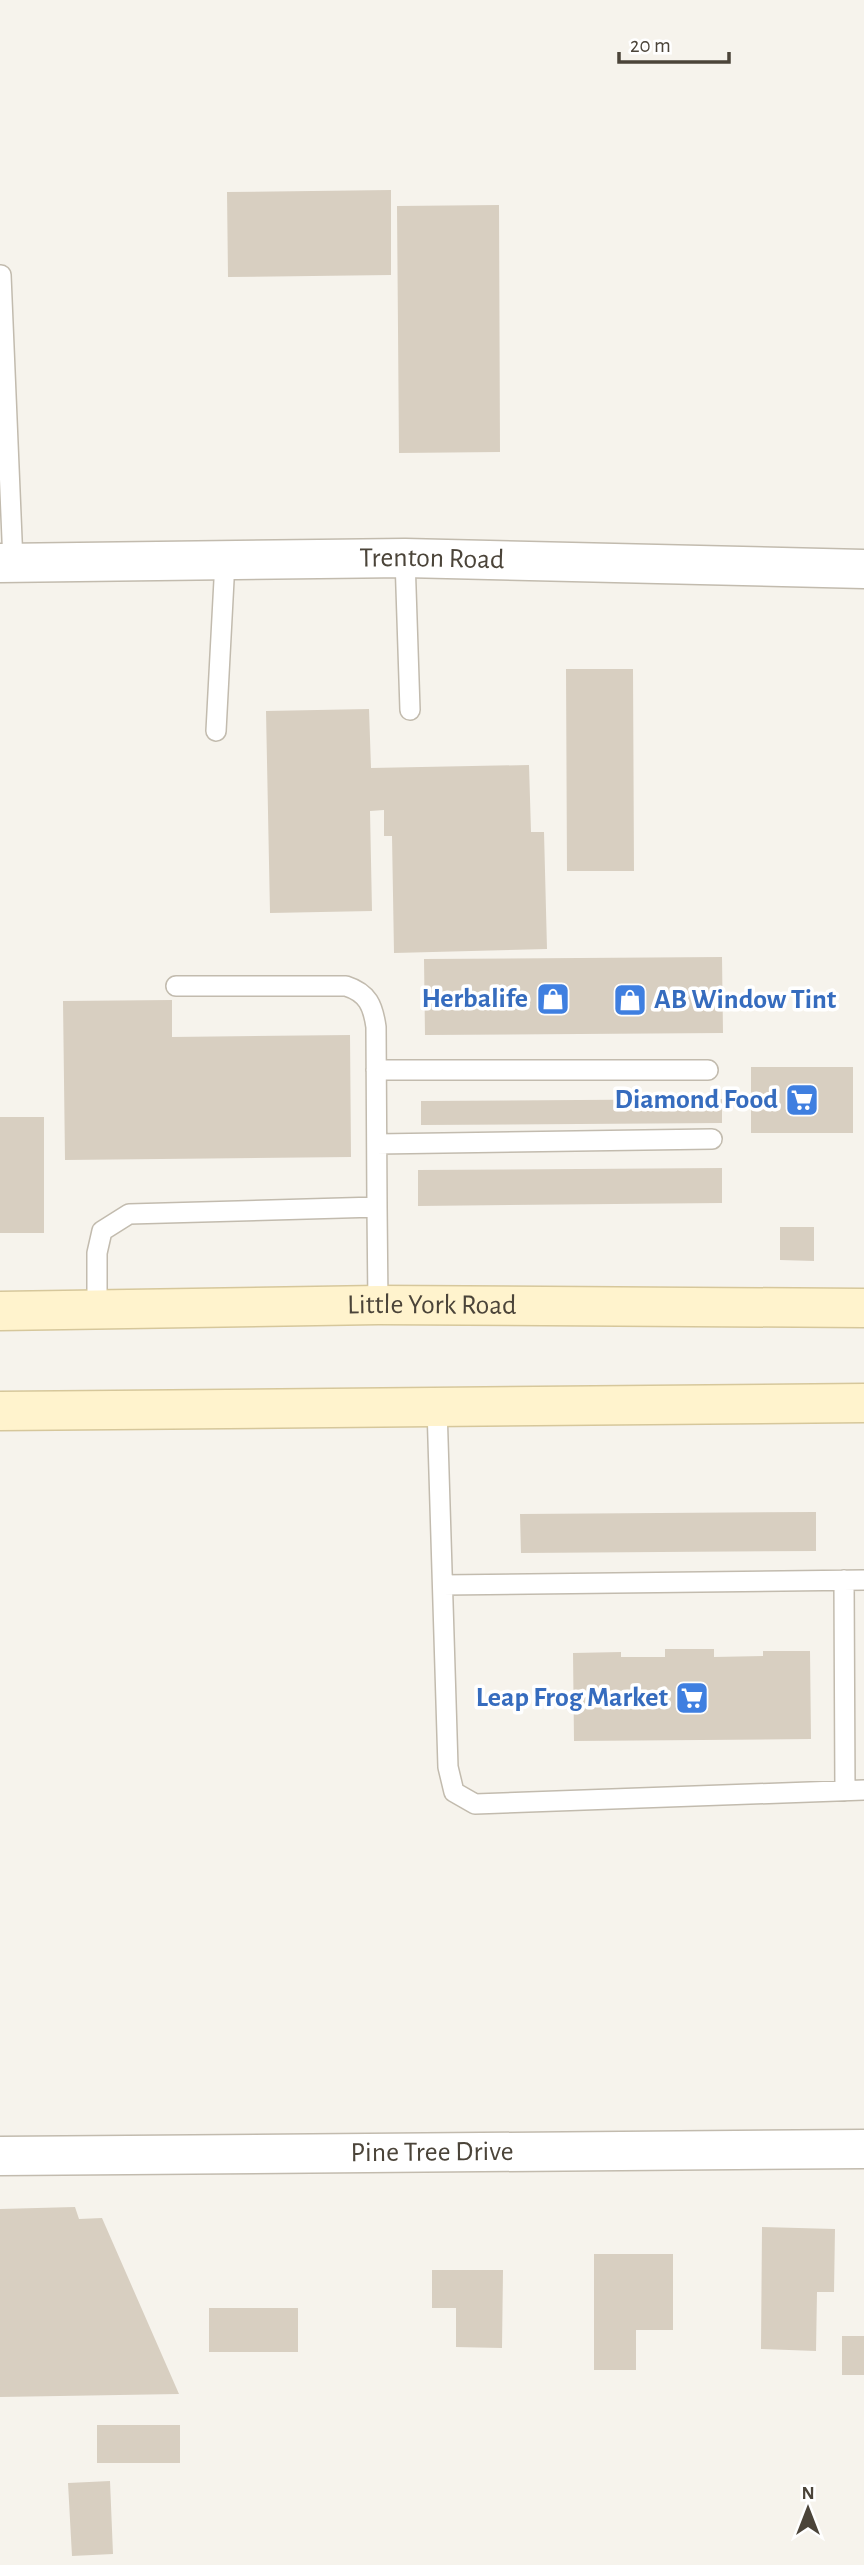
<svg xmlns="http://www.w3.org/2000/svg" width="864" height="2565" viewBox="0 0 864 2565" font-family="'Alegreya Sans',sans-serif">
<style>
.building{fill:#d8cfc1}
.lines{fill:none;stroke-linecap:round;stroke-linejoin:round}
.lane-casing{stroke:#c2bbae;stroke-width:22}
.street-casing{stroke:#c2bbae;stroke-width:41}
.secondary-casing{stroke:#d6c79b;stroke-width:41}
.lane{stroke:#fff;stroke-width:19}
.street{stroke:#fff;stroke-width:38}
.secondary{stroke:#fff3cd;stroke-width:38}
.labels{text-anchor:middle;dominant-baseline:central;stroke-width:7;stroke-linejoin:round;paint-order:stroke}
.street-label{font-size:28px;fill:#4b4439;stroke:#fff}
.shop-label{font-size:28px;font-weight:bold;fill:#366cbe;stroke:#fff;text-anchor:end}
</style>
<rect width="100%" height="100%" fill="#f6f3ec"/>
<path class="building" d="M391 190V275L228 277 227 192Z
M499 205 500 452 399 453 397 206Z
M566 669H633L634 871H567Z
M369 709 371 768 529 765 531 832H544L547 949 394 953 392 836H384V810L370 811 372 911 270 913 266 711Z
M722 957 723 1033 425 1035 424 959Z
M172 1000V1037L350 1035 351 1157 65 1160 63 1001Z
M751 1067H853V1133H751Z
M722 1099V1123L421 1125V1101Z
M0 1117H44V1233H0Z
M722 1168V1203L418 1206V1170Z
M780 1227H814V1261L780 1260Z
M816 1512V1551L521 1553 520 1514Z
M665 1649H714V1657L763 1656V1651H810L811 1739 574 1741 573 1653 621 1652V1657H665Z
M75 2207 79 2219 102 2218 179 2394 0 2397V2209Z
M762 2227 835 2229 834 2292H817L816 2351 761 2349Z
M594 2254H673V2330H636V2370H594Z
M432 2270H503L502 2348 456 2347V2308H432Z
M209 2308H298V2352H209Z
M842 2336H864V2375H842Z
M97 2425H180V2463H97Z
M110 2481 113 2554 72 2556 68 2483Z"/>
<g class="lines">
<defs>
<path id="lane" d="M1 275 13 563
M405 558 410 710
M216 731 225 561
M176 986H346C368 993 373 1006 376 1027L377 1207
M376 1070H708
M377 1144 712 1139
M97 1310V1253L102 1231 129 1214 377 1207 378 1305
M437 1407 448 1767 454 1792 475 1804 864 1790
M844 1580 845 1791
M443 1585 864 1580"/>
<g id="street">
<path id="s1" d="M0 563 405 558 864 569"/>
<path id="s2" d="M0 2156 864 2149"/>
</g>
<g id="secondary">
<path id="s3" d="M0 1311 378 1305 864 1308"/>
<path d="M0 1411 864 1403"/>
</g>
</defs>
<use href="#lane" class="lane-casing"/>
<use href="#street" class="street-casing"/>
<use href="#secondary" class="secondary-casing"/>
<use href="#lane" class="lane"/>
<use href="#street" class="street"/>
<use href="#secondary" class="secondary"/>
</g>
<defs>
<symbol id="shop-square" viewBox="-11 -11 22 22"><rect x="-9" y="-9" width="18" height="18" rx="4" fill="#3f7fe0" stroke="#fff"/><path d="M-5-2.5h2.3a2.7 3.5 0 0 1 5.4 0H5L5.5 6h-11ZM-1.5-2.5h3a1.5 2.3 0 0 0-3 0Z" fill="#fff"/></symbol>
<symbol id="supermarket-square" viewBox="-11 -11 22 22"><rect x="-9" y="-9" width="18" height="18" rx="4" fill="#3f7fe0" stroke="#fff"/><path d="M-6-5.5h2.5l.6 2H6L4.5 2H-2.5L-4.4-4H-6ZM-1.5 3.2a1.3 1.3 0 1 0 .1 0ZM3 3.2a1.3 1.3 0 1 0 .1 0Z" fill="#fff"/></symbol>
</defs>
<g fill-rule="evenodd">
<use href="#shop-square" x="534" y="980" width="38" height="38"/>
<use href="#shop-square" x="611" y="981" width="38" height="38"/>
<use href="#supermarket-square" x="783" y="1081" width="38" height="38"/>
<use href="#supermarket-square" x="673" y="1679" width="38" height="38"/>
</g>
<g class="labels">
<g class="street-label">
<text stroke="none"><textPath href="#s1" startOffset="432">Trenton Road</textPath></text>
<text stroke="none"><textPath href="#s3" startOffset="432">Little York Road</textPath></text>
<text stroke="none"><textPath href="#s2" startOffset="432">Pine Tree Drive</textPath></text>
</g>
<g class="shop-label">
<text x="528" y="999">Herbalife</text>
<text x="654" y="1000" text-anchor="start">AB Window Tint</text>
<text x="778" y="1100">Diamond Food</text>
<text x="668" y="1698">Leap Frog Market</text>
</g>
</g>
<g transform="translate(808 2509)" stroke="#ffffff" stroke-width="5" paint-order="stroke">
<path d="M0-5L12 26L0 18L-12 26Z" fill="#4b4439"/>
<text y="-10" font-size="19" font-weight="bold" text-anchor="middle" fill="#4b4439">N</text>
</g>
<path d="M619 52v10h110v-10" fill="none" stroke="#4b4439" stroke-width="3.5"/>
<text x="630" y="52" font-size="21" fill="#4b4439" stroke="#ffffff" stroke-width="5" paint-order="stroke">20 m</text>
</svg>
